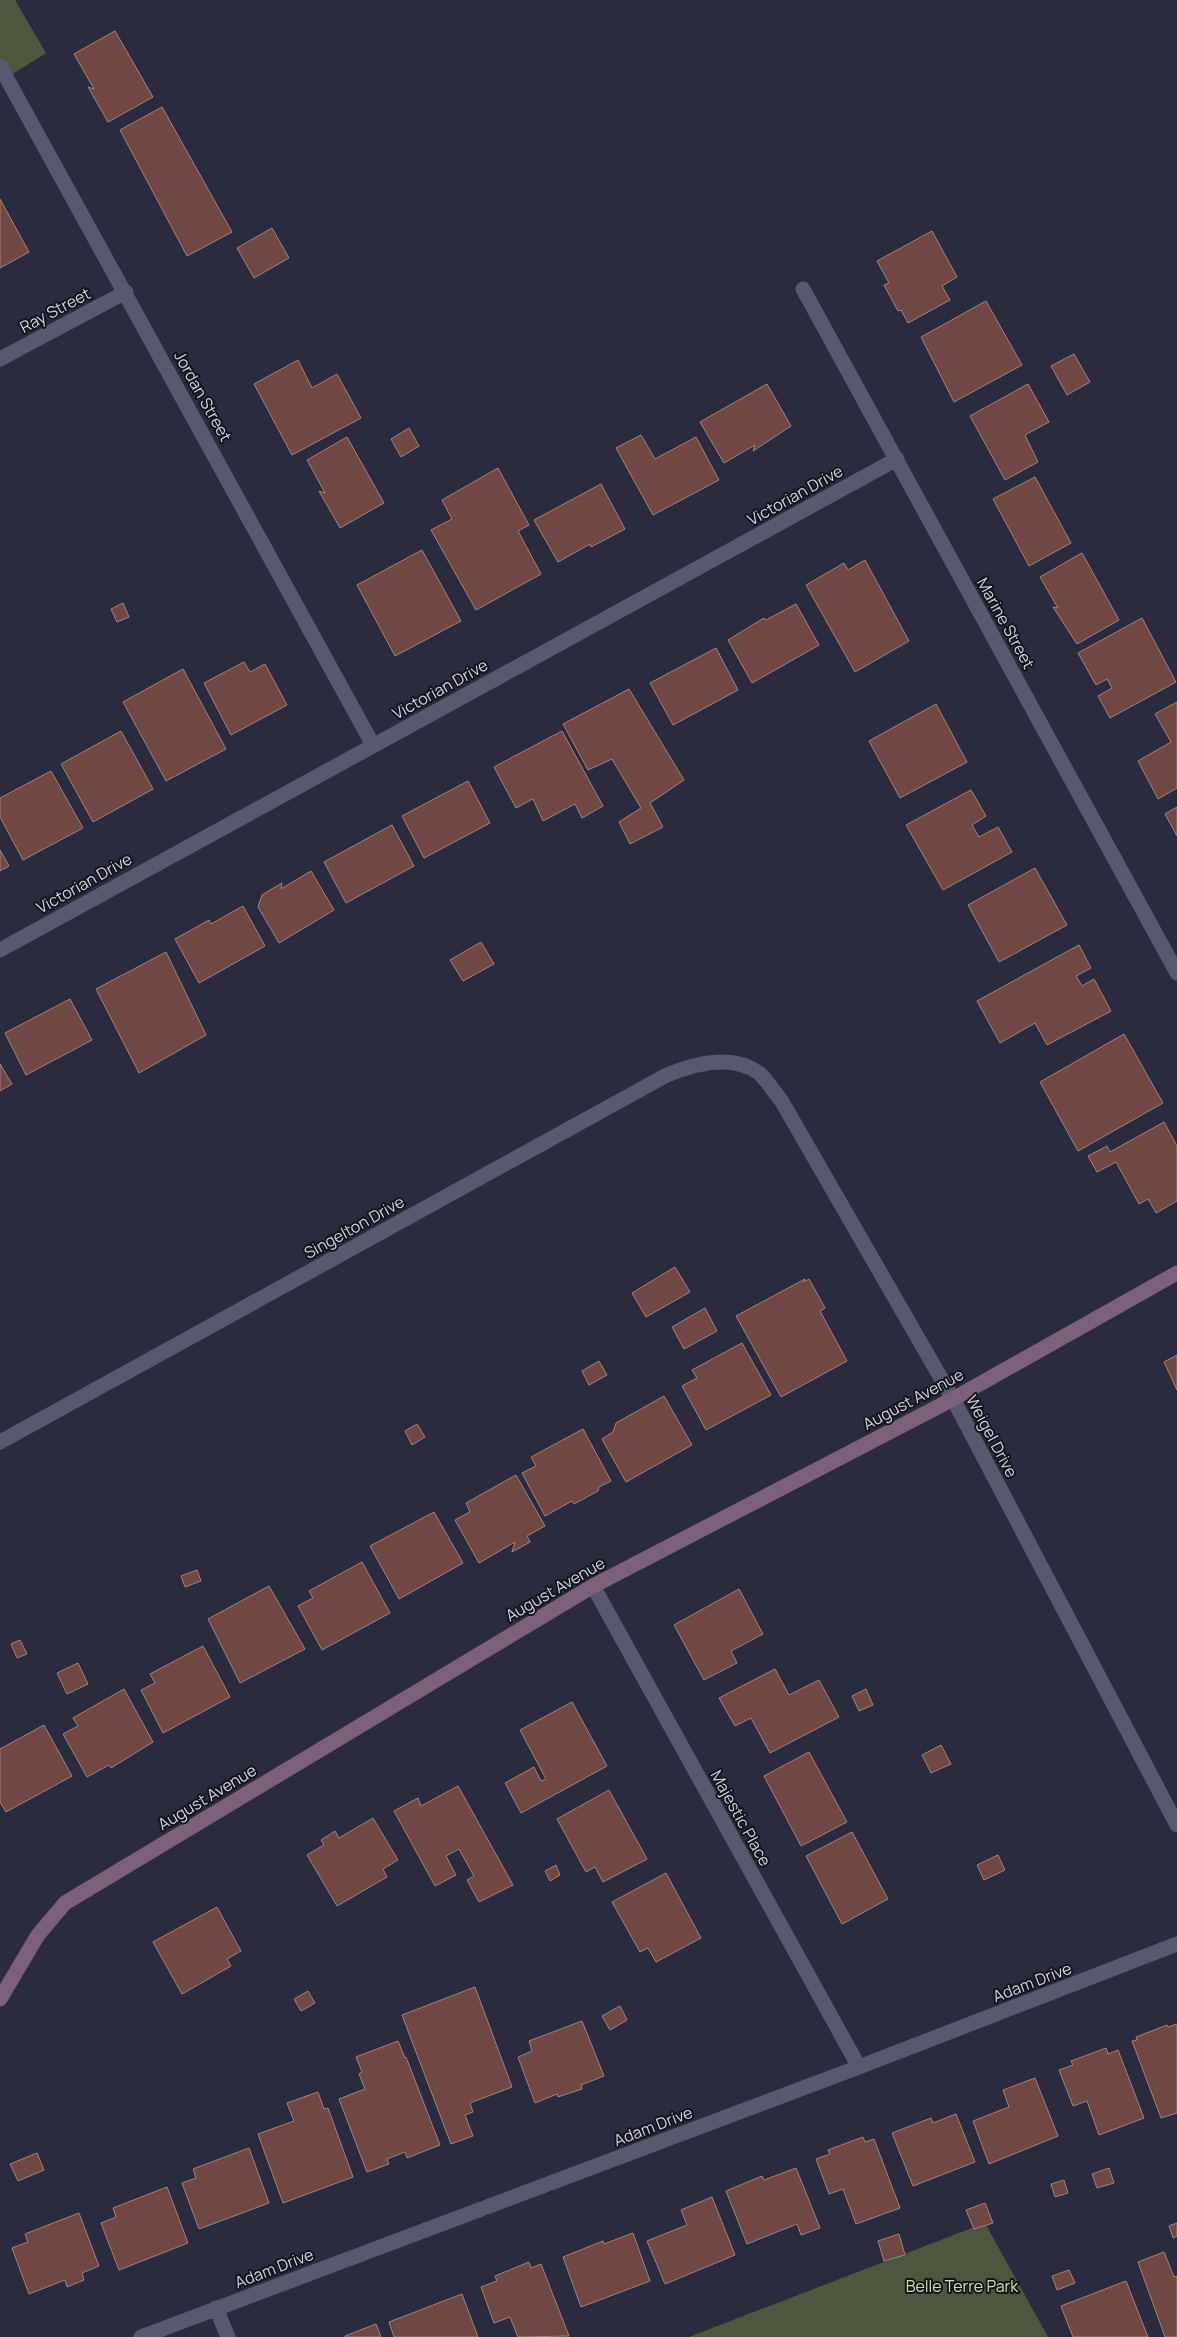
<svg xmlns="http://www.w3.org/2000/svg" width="1177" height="2337" viewBox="0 0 1177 2337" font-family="Manrope,sans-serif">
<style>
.green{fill:#4f563e}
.building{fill:#704742;stroke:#a1847f}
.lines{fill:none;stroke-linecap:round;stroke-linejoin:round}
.street{stroke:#58586f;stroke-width:15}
.secondary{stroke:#7b6079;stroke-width:15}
.labels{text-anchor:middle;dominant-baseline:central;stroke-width:4;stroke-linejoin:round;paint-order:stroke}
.street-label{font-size:16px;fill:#d2d3e0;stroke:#14141e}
.park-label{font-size:16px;fill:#cde09f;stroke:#14141e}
</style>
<rect width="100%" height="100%" fill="#2b2b3f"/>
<path class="green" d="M0 0H15L46 53 0 82Z
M985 2223 1048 2337H689Z"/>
<path class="building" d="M115 31 153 97 108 122 88 87 94 89 74 54Z
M162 107 232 232 187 256 120 130Z
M0 199 29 252 0 268Z
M272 228 289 258 254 278 237 248Z
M932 231 957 277 942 286 950 300 908 323 901 310 898 311 884 285 889 283 877 261Z
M986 301 1022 365 954 402 921 337Z
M1074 354 1090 382 1067 395 1051 366Z
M298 360 312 388 337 374 361 418 292 455 254 384Z
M767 384 791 426 753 451 755 445 724 463 700 422Z
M1028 384 1049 422 1025 435 1038 462 1005 480 970 416Z
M409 428 419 446 401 457 391 439Z
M641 435 655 459 696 437 719 480 653 515 616 448Z
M347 437 384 503 340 528 319 491 325 493 307 460Z
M498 468 529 525 518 531 541 574 476 610 431 530 452 519 442 500Z
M1035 477 1071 543 1029 566 993 499Z
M601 484 625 529 591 547 590 544 558 562 534 520Z
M422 550 461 621 395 656 357 585Z
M1082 553 1119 620 1077 644 1053 607 1058 608 1040 577Z
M865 560 909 641 855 672 806 585 844 563 848 570Z
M123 603 129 617 117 622 111 609Z
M796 604 819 645 752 683 728 640 764 618 766 620Z
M1142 618 1176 682 1110 718 1098 696 1112 688 1107 679 1096 685 1078 653Z
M716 648 738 690 673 725 650 683Z
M244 662 250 672 265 664 287 705 231 735 204 683Z
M183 669 226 749 166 781 123 702Z
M629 689 684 780 650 803 663 827 630 844 619 822 641 808 612 759 588 770 563 724Z
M1177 702V788L1158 799 1138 761 1171 742 1155 714Z
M936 704 967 762 900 798 869 741Z
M121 731 153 789 93 822 61 764Z
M562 731 603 806 582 818 575 804 543 821 533 799 516 808 494 767Z
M51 771 83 828 23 860 0 817V798Z
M468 781 490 823 424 858 402 816Z
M971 790 986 816 972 825 979 837 998 827 1012 852 943 890 906 825Z
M1177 807V836L1165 814Z
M392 825 414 866 346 903 324 862Z
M0 850 9 866 0 871Z
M1035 868 1067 925 999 962 968 905Z
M311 871 334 910 279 943 258 907 262 895 282 883 281 889Z
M243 906 265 946 199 983 175 939 209 920 211 924Z
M481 942 494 964 463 981 450 960Z
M1079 945 1091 968 1076 976 1082 986 1094 979 1111 1011 1047 1045 1035 1023 1000 1043 977 1001Z
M166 952 206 1035 139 1073 96 989Z
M70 999 92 1040 26 1075 5 1033Z
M1124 1034 1163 1103 1078 1151 1040 1082Z
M0 1064 12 1084 0 1091Z
M1164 1122 1177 1146V1201L1156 1213 1148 1199 1139 1204 1116 1162 1097 1172 1088 1156 1107 1146 1110 1152Z
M675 1267 690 1292 646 1317 632 1293Z
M805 1279 804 1282 809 1279 825 1308 820 1311 847 1361 781 1397 736 1316Z
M705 1308 717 1331 684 1349 672 1327Z
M742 1343 771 1395 706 1430 682 1386 697 1378 692 1370Z
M1177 1355V1390L1164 1362Z
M599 1361 607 1375 589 1385 582 1371Z
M664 1396 692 1445 626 1482 602 1439 613 1432 616 1423Z
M417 1424 425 1437 412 1445 405 1431Z
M583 1429 611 1481 599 1487 598 1491 574 1504 572 1501 545 1516 522 1473 536 1466 531 1457Z
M516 1475 545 1526 527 1536 530 1542 512 1552 515 1542 479 1563 455 1520 470 1512 466 1503Z
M434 1512 463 1563 399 1599 370 1546Z
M362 1562 390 1613 322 1650 298 1606 313 1598 309 1591Z
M197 1570 201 1581 185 1587 181 1576Z
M269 1586 305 1649 240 1683 208 1619Z
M739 1589 763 1634 731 1651 737 1663 704 1680 674 1625Z
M20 1640 27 1654 17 1658 11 1644Z
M203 1646 230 1697 163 1733 141 1690 155 1683 150 1674Z
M78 1663 88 1684 67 1694 57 1673Z
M775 1669 789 1695 819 1680 839 1717 770 1753 751 1718 735 1726 719 1698Z
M124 1689 153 1742 111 1768 109 1765 87 1777 63 1734 78 1726 73 1718Z
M866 1689 873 1705 859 1711 852 1696Z
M572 1702 607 1766 521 1813 505 1783 534 1767 541 1781 546 1779 520 1730Z
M44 1725 72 1776 6 1812 0 1802V1749Z
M941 1745 951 1764 931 1773 922 1755Z
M809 1752 847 1822 801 1846 764 1776Z
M458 1786 513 1885 479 1902 467 1880 474 1876 459 1849 446 1856 456 1875 435 1886 394 1811 418 1798 421 1806Z
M609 1790 647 1859 603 1882 595 1867 586 1872 557 1819Z
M373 1818 398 1860 383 1869 387 1877 337 1906 307 1855 324 1845 321 1840 335 1831 339 1838Z
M852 1832 888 1899 842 1924 806 1856Z
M998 1855 1005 1870 984 1880 977 1865Z
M556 1865 560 1875 550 1881 545 1871Z
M666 1873 701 1938 656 1962 648 1948 640 1952 612 1902Z
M217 1907 241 1951 227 1959 231 1966 182 1994 153 1942Z
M475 1987 512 2087 470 2103 473 2112 465 2115 473 2136 451 2144 402 2015Z
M308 1991 315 2003 301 2011 294 1999Z
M620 2006 627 2020 610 2030 602 2016Z
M582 2021 604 2076 581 2085 582 2089 558 2097 557 2094 535 2103 518 2057 532 2051 529 2041Z
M1177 2024V2113L1161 2118 1132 2041 1137 2040 1136 2037 1167 2025 1168 2027Z
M398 2041 405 2058 406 2057 440 2145 407 2158 405 2152 387 2159 389 2164 367 2172 339 2099 365 2089 359 2074 362 2072 356 2057Z
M1106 2048 1108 2054 1118 2050 1144 2118 1099 2135 1087 2101 1073 2106 1059 2070 1073 2065 1071 2061Z
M1035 2078 1058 2136 989 2164 973 2121 1009 2107 1003 2090Z
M318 2092 324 2109 328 2108 353 2177 283 2203 258 2134 294 2121 287 2103Z
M956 2114 975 2162 913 2186 892 2133 931 2118 933 2123Z
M863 2137 865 2142 874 2139 900 2208 856 2224 843 2189 829 2194 816 2159 830 2154 828 2150Z
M249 2148 269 2203 199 2229 182 2183 196 2178 193 2169Z
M37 2153 44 2170 18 2181 10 2164Z
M796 2168 820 2228 801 2235 797 2224 747 2244 726 2191 762 2176 764 2180Z
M1109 2168 1114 2183 1097 2188 1092 2174Z
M1064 2180 1068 2193 1055 2197 1051 2184Z
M167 2187 188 2243 119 2270 101 2223 116 2217 113 2208Z
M712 2197 735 2255 665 2284 647 2241 687 2225 681 2210Z
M985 2203 993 2223 974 2229 966 2210Z
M79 2213 99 2266 82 2273 84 2280 67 2287 65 2280 29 2294 12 2248 28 2242 25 2234Z
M1177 2223V2236L1173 2238 1169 2226Z
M633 2233 650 2281 581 2307 563 2257 603 2241 604 2244Z
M899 2234 905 2255 884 2261 878 2241Z
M1164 2252 1174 2277 1177 2276V2337H1165L1138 2262Z
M529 2262 531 2268 541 2264 569 2336 518 2337 510 2317 494 2323 481 2287 497 2281 495 2276Z
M1069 2270 1075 2283 1057 2290 1052 2276Z
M1126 2281 1148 2337H1073L1061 2306Z
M462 2294 478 2337H394L389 2322Z
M376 2324 381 2337H345V2336Z"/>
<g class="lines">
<path class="street" d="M0 66 373 745
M803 289 1177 973
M0 359 126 292
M0 950 897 459
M0 1442 665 1076C693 1064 731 1053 759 1073 767 1080 774 1092 781 1100L953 1399 1177 1825
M593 1586 859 2067
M216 2308 228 2337
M141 2337 859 2067 1177 1944"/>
<path class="secondary" d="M0 1999 38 1935 65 1903 593 1586 953 1399 1177 1273"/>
</g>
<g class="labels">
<g class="street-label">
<text transform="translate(55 310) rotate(-28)">Ray Street</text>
<text transform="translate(203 396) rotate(61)">Jordan Street</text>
<text transform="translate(795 495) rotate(-29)">Victorian Drive</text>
<text transform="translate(1006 623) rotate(61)">Marine Street</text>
<text transform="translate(440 689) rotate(-29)">Victorian Drive</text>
<text transform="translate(84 883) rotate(-29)">Victorian Drive</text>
<text transform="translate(354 1227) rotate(-29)">Singelton Drive</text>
<text transform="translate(913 1399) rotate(-28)">August Avenue</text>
<text transform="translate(992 1436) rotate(62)">Weigel Drive</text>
<text transform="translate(555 1589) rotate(-30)">August Avenue</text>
<text transform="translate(207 1797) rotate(-31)">August Avenue</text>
<text transform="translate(741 1818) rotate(61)">Majestic Place</text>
<text transform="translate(1032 1982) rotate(-21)">Adam Drive</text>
<text transform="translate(653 2126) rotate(-21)">Adam Drive</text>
<text transform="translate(274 2268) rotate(-21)">Adam Drive</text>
</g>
<g class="park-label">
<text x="962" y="2286">Belle Terre Park</text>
</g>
</g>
</svg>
